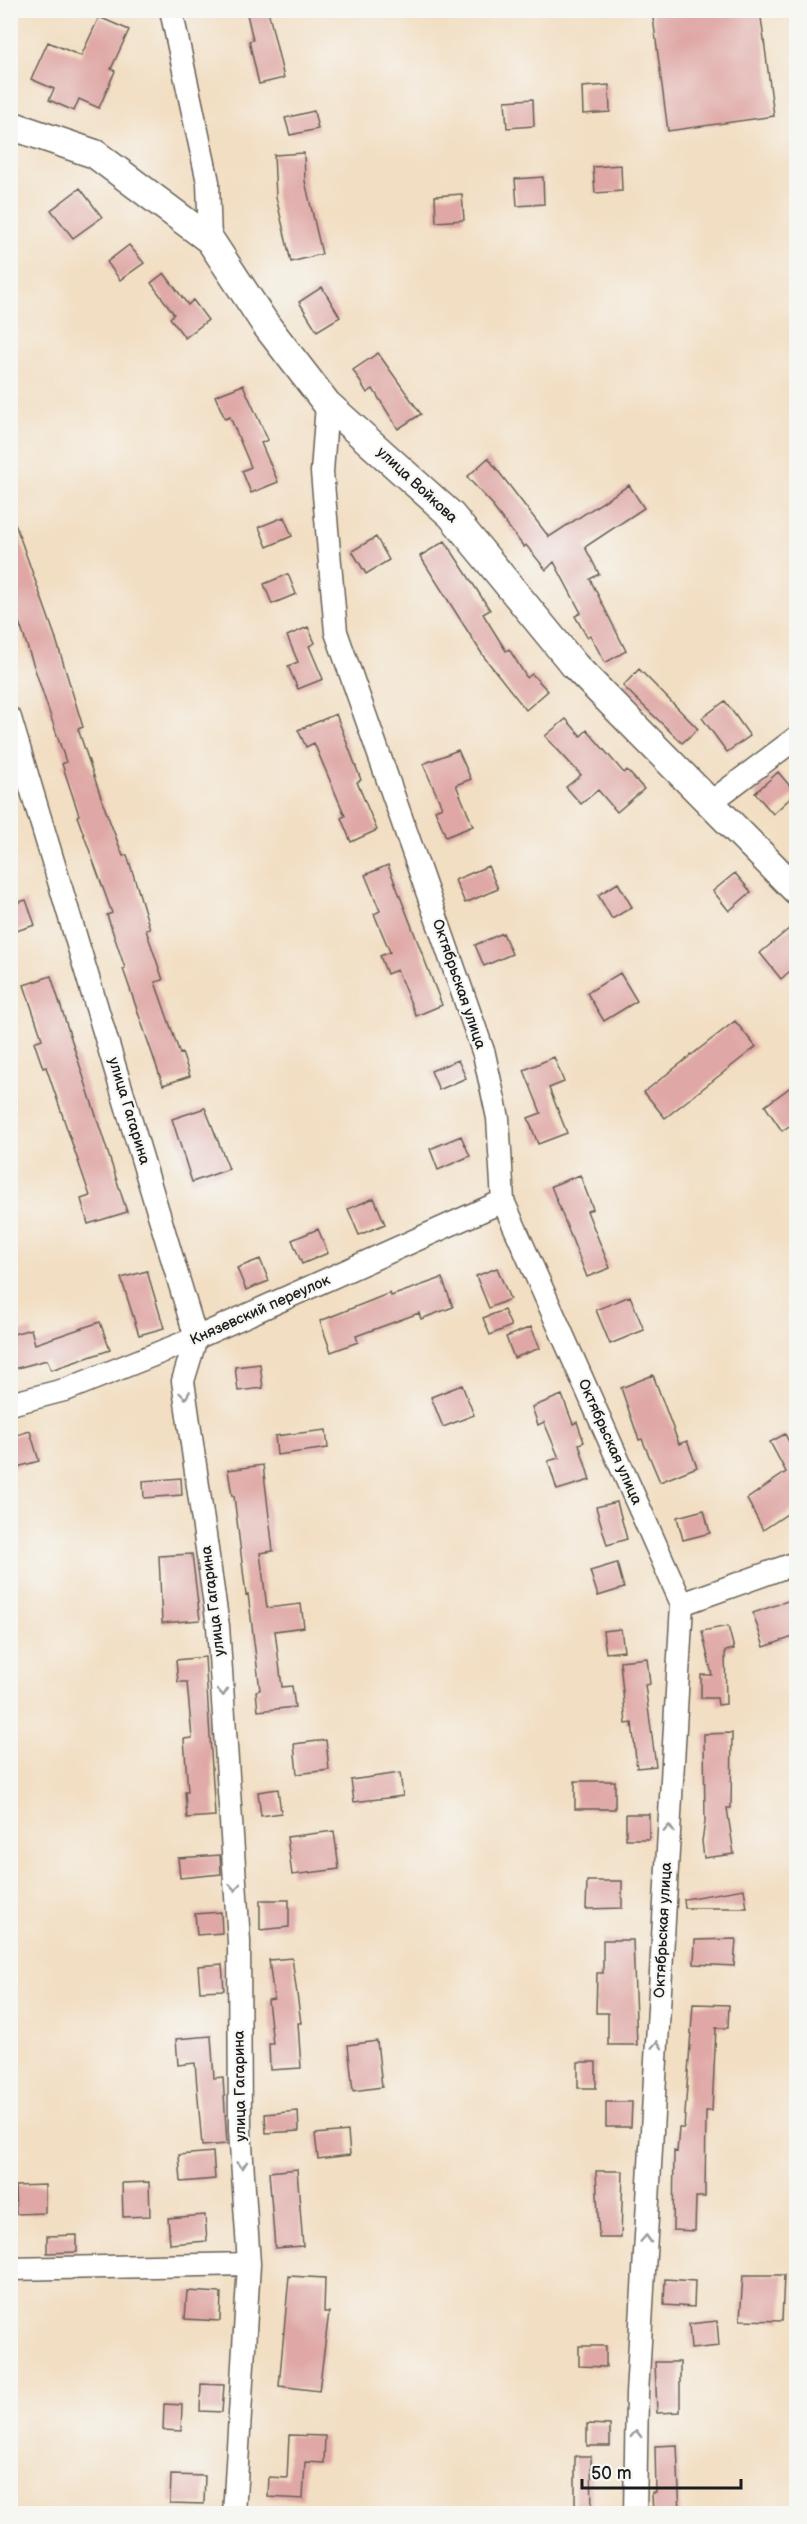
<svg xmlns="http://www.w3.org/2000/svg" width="807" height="2524" viewBox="0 0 807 2524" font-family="'Balsamiq Sans',sans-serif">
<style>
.building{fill:#dfa7a5}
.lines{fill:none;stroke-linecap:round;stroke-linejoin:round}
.minor-casing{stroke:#676056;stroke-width:25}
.tertiary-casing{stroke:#676056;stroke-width:31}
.minor{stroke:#fff;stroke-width:22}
.tertiary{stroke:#fff;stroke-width:28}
.oneway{stroke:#999}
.labels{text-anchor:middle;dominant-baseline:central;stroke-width:4.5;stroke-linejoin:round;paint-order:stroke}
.street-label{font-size:15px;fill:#1c1c1c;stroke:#f6f6f2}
</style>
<rect width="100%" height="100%" fill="#f6f6f2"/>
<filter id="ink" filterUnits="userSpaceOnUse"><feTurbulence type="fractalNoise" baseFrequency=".0167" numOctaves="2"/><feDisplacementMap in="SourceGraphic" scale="12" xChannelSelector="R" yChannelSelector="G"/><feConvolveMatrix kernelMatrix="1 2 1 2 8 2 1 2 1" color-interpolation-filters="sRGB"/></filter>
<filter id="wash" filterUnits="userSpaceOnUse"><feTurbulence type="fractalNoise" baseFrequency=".008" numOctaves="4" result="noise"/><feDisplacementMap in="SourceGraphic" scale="24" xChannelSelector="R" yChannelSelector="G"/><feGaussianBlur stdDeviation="1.35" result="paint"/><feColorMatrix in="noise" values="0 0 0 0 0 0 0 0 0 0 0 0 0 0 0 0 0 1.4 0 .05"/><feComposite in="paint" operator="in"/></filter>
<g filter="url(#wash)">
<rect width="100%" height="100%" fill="#f2dec2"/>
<g id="blocks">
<path class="building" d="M246 10H268L284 78 259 84 249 41 253 40Z
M652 10H760L774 116 668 131Z
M99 17 129 30 111 69 115 71 99 108 79 99 74 111 49 100 54 89 31 79 48 42 81 56Z
M609 85 610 112 583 114 582 87Z
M533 99 534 126 507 128 505 101Z
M314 111 318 129 290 135 285 118Z
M304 153 305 181 322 254 291 262 276 197 274 155Z
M621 165 622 191 595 193 593 167Z
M543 177 544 204 517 206 515 179Z
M80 188 102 217 73 238 51 210Z
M462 194 464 220 436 222 435 196Z
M129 245 144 263 120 280 107 262Z
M164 273 188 305 193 300 208 320 185 338 170 318 174 314 151 283Z
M322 287 340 317 317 331 299 302Z
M378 353 421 414 398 429 373 389 367 393 353 370Z
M243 385 268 440 261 443 278 482 251 493 242 471 251 467 230 417 225 419 215 396Z
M488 458 549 537 629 485 644 508 585 547 599 574 590 579 626 651 605 663 590 635 587 637 575 616 581 613 554 562 546 570 526 545 524 547 493 507 494 506 467 477Z
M284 517 292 536 267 547 259 527Z
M10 518H13L55 636 83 727 78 729 104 806 123 856 127 855 136 883 150 929 146 930 163 980 155 982 180 1054 182 1053 190 1076 163 1085 123 969 125 968 107 915 112 913 77 816 79 815 62 764 66 762 10 595Z
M376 537 389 560 366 574 352 551Z
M445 541 490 610 483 614 506 651 509 649 527 678 532 674 548 691 526 710 484 657 420 556Z
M288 574 296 594 272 604 264 584Z
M308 627 315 643 309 646 323 679 298 689 288 666 298 662 287 636Z
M639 669 698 729 682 743 623 686Z
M725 701 750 736 727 752 702 718Z
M336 714 361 780 357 782 377 830 351 842 341 818 345 816 314 743 306 747 298 730Z
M566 719 581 736 587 730 624 773 627 770 644 789 617 812 598 790 581 804 566 787 581 775 545 736Z
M458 750 471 779 456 785 473 826 446 837 435 810 442 807 423 764Z
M778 772 796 793 773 814 755 793Z
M388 865 442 1005 416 1016 397 970 387 974 380 956 390 952 374 914 380 911 365 875Z
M488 866 498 889 465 903 455 880Z
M735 873 751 892 729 911 713 891Z
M618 883 632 907 612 919 598 895Z
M26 900 35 925 10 933V905Z
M796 923V966L781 979 760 953Z
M503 933 512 954 484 966 475 945Z
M620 973 637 1001 604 1021 587 993Z
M51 976 127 1212 88 1224 81 1199 90 1196 46 1067 43 1068 34 1042 42 1039 24 985Z
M735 1021 756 1047 665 1118 644 1092Z
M554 1057 564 1082 549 1088 567 1133 538 1144 528 1118 541 1113 524 1070Z
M458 1060 466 1078 439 1090 431 1071Z
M796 1083V1121L782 1131 765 1106Z
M205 1108 229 1169 192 1182 172 1119Z
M461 1136 470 1156 438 1170 430 1149Z
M580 1175 593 1209 587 1211 610 1268 587 1277 551 1186Z
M374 1198 385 1224 359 1235 348 1209Z
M318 1229 328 1253 302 1264 292 1240Z
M260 1259 269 1281 246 1290 237 1268Z
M497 1268 510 1299 489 1308 476 1276Z
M147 1271 164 1328 139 1335 121 1278Z
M442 1278 453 1307 421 1319 419 1313 356 1336 358 1342 331 1352 320 1321 390 1293 391 1296Z
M630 1296 644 1330 610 1344 596 1310Z
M504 1310 511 1326 490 1335 483 1318Z
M100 1322 110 1350 51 1370 47 1360 10 1370V1335L31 1329 35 1344Z
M531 1327 540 1348 514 1358 506 1337Z
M260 1364 263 1388 238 1391 235 1367Z
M653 1375 679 1444 687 1441 697 1467 660 1482 642 1439 639 1440 621 1388Z
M462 1385 474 1415 443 1427 431 1397Z
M562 1395 573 1424 577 1422 584 1442 579 1444 590 1480 557 1490 548 1461 559 1458 544 1422 538 1425 532 1407Z
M326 1430 328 1448 277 1455 275 1436Z
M30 1431 39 1461 10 1469V1437Z
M785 1434 796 1456V1508L763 1530 747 1499 786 1472 770 1442Z
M263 1465 273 1551 260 1553 267 1608 301 1604 304 1627 275 1631 282 1687 292 1686 295 1707 258 1711 256 1691 260 1690 248 1594 246 1595 234 1496H232L228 1470Z
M181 1478 182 1495 144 1498 143 1481Z
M617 1502 627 1539 607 1545 596 1507Z
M704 1510 710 1533 683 1540 677 1517Z
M192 1554 200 1620 162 1623 159 1556Z
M617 1563 624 1588 598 1596 590 1571Z
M796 1598V1636L764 1647 753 1613Z
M728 1626 734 1649 725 1651 726 1704 718 1705 717 1698H701V1675H712L702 1631Z
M621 1629 624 1651 606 1653 603 1631Z
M205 1657 215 1816 187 1818 185 1792H188L184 1739 192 1738 187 1682H178L176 1660Z
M647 1658 650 1684 645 1685 656 1766 637 1768 632 1723 626 1724 620 1661Z
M732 1733 731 1808H727L734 1854 704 1858 702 1841 705 1822 704 1734Z
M326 1740 329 1770 297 1774 294 1744Z
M400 1773 403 1796 354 1802 351 1780Z
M575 1781H615V1809H575Z
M278 1789 281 1813 261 1816 258 1792Z
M626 1814H649V1839H626Z
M334 1831 339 1869 292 1875 287 1837Z
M220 1855 221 1874 180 1878 178 1858Z
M587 1881H622V1908L586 1909Z
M744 1889 747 1908H685L684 1899Z
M260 1900H289V1927L260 1930Z
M221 1912 222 1933 197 1935 195 1914Z
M736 1939 734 1966 694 1964 695 1940Z
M603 1940H633L637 2045H608V2013H596L597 1973H603Z
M292 1958 301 2023H298L301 2068 270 2070 269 2044H273L268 2000 274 1999 269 1960Z
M222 1964 224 1990 200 1991 198 1966Z
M693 2004 729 2005 728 2028H716L712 2111H706L705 2197H696L695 2231 673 2230 674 2151 677 2152 679 2128H684Z
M211 2036 214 2078 223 2077 227 2144 202 2146 195 2063 178 2065 176 2039Z
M377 2041 382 2087 353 2091 348 2045Z
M578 2062H596V2088H578Z
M606 2102H632L631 2127H606Z
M298 2111 299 2131 266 2133 265 2114Z
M348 2131 350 2155 318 2159 315 2134Z
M213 2152 215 2179 181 2182 179 2155Z
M297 2169 303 2246 275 2248 269 2172Z
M596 2171H623L621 2238H599Z
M149 2182 150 2216 123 2217 122 2183Z
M45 2185V2213L16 2214 15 2186Z
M205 2215 207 2241 170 2244 168 2218Z
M77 2235V2252L47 2253V2236Z
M743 2275H784L782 2321 740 2320Z
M289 2276 325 2278 324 2312H329L319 2391 279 2386Z
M665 2279 695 2281 694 2307 664 2305Z
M187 2291 221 2293 220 2321 185 2319Z
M717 2321 719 2346 691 2349 689 2324Z
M579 2346H606V2367L579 2366Z
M655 2362H680V2412L657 2413Z
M201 2384 224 2385 222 2412 200 2411Z
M164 2404 182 2405 181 2431 163 2430Z
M587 2424 610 2425V2446H587Z
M289 2435 325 2436 324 2463 305 2462 303 2499 268 2497 269 2477 287 2478Z
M677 2445 680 2514H653L652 2493H656L655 2446Z
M575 2456H591L592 2514H575Z
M171 2475 205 2476 204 2504 170 2503Z"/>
</g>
</g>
<g filter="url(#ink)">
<use href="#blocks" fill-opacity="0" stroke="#676056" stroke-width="1.5"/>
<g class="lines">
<defs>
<path id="minor" d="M171 10 208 182 210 240
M327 404 322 472 336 632 484 1054 498 1118 503 1201 682 1604 637 2394 635 2514
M10 718 196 1338 183 1381 218 1626 239 1941 240 2130 249 2264 234 2514
M711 802 796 738
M10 1404 68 1389 196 1338 503 1201
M682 1604 796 1563
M10 2269 249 2264"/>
<path id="tertiary" d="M10 125 95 154 210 240 266 325 327 404 451 515 575 666 796 890"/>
</defs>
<use href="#minor" class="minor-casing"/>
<use href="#tertiary" class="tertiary-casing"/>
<use href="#minor" class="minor"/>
<use href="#tertiary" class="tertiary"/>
</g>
<defs><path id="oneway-chevron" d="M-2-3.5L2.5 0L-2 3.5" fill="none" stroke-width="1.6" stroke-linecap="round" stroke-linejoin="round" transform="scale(1.5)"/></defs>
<g class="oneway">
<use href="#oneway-chevron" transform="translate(185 1395) rotate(82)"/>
<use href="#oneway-chevron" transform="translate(223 1692) rotate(86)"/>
<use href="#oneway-chevron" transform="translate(669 1829) rotate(-87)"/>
<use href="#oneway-chevron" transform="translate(235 1887) rotate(86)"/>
<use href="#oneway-chevron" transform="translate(657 2045) rotate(-87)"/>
<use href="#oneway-chevron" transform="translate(242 2165) rotate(86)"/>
<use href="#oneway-chevron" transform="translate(646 2239) rotate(-87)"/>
<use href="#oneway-chevron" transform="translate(636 2434) rotate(-89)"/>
</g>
</g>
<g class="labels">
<g class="street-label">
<text transform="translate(417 485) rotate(43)">улица Войкова</text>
<text transform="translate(459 984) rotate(71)">Октябрьская улица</text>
<text transform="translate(129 1111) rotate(73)">улица Гагарина</text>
<text transform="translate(260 1310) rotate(-24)">Князевский переулок</text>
<text transform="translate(610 1442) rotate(66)">Октябрьская улица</text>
<text transform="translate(213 1601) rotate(-97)">улица Гагарина</text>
<text transform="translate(663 1930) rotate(-87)">Октябрьская улица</text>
<text transform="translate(240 2086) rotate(-91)">улица Гагарина</text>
</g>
</g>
<rect width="807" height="2524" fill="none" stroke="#f6f6f2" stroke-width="36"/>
<path d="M582 2479v9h159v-9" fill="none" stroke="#1c1c1c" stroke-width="3"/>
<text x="591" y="2479" font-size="18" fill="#1c1c1c" stroke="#f6f6f2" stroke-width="4.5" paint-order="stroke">50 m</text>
</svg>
